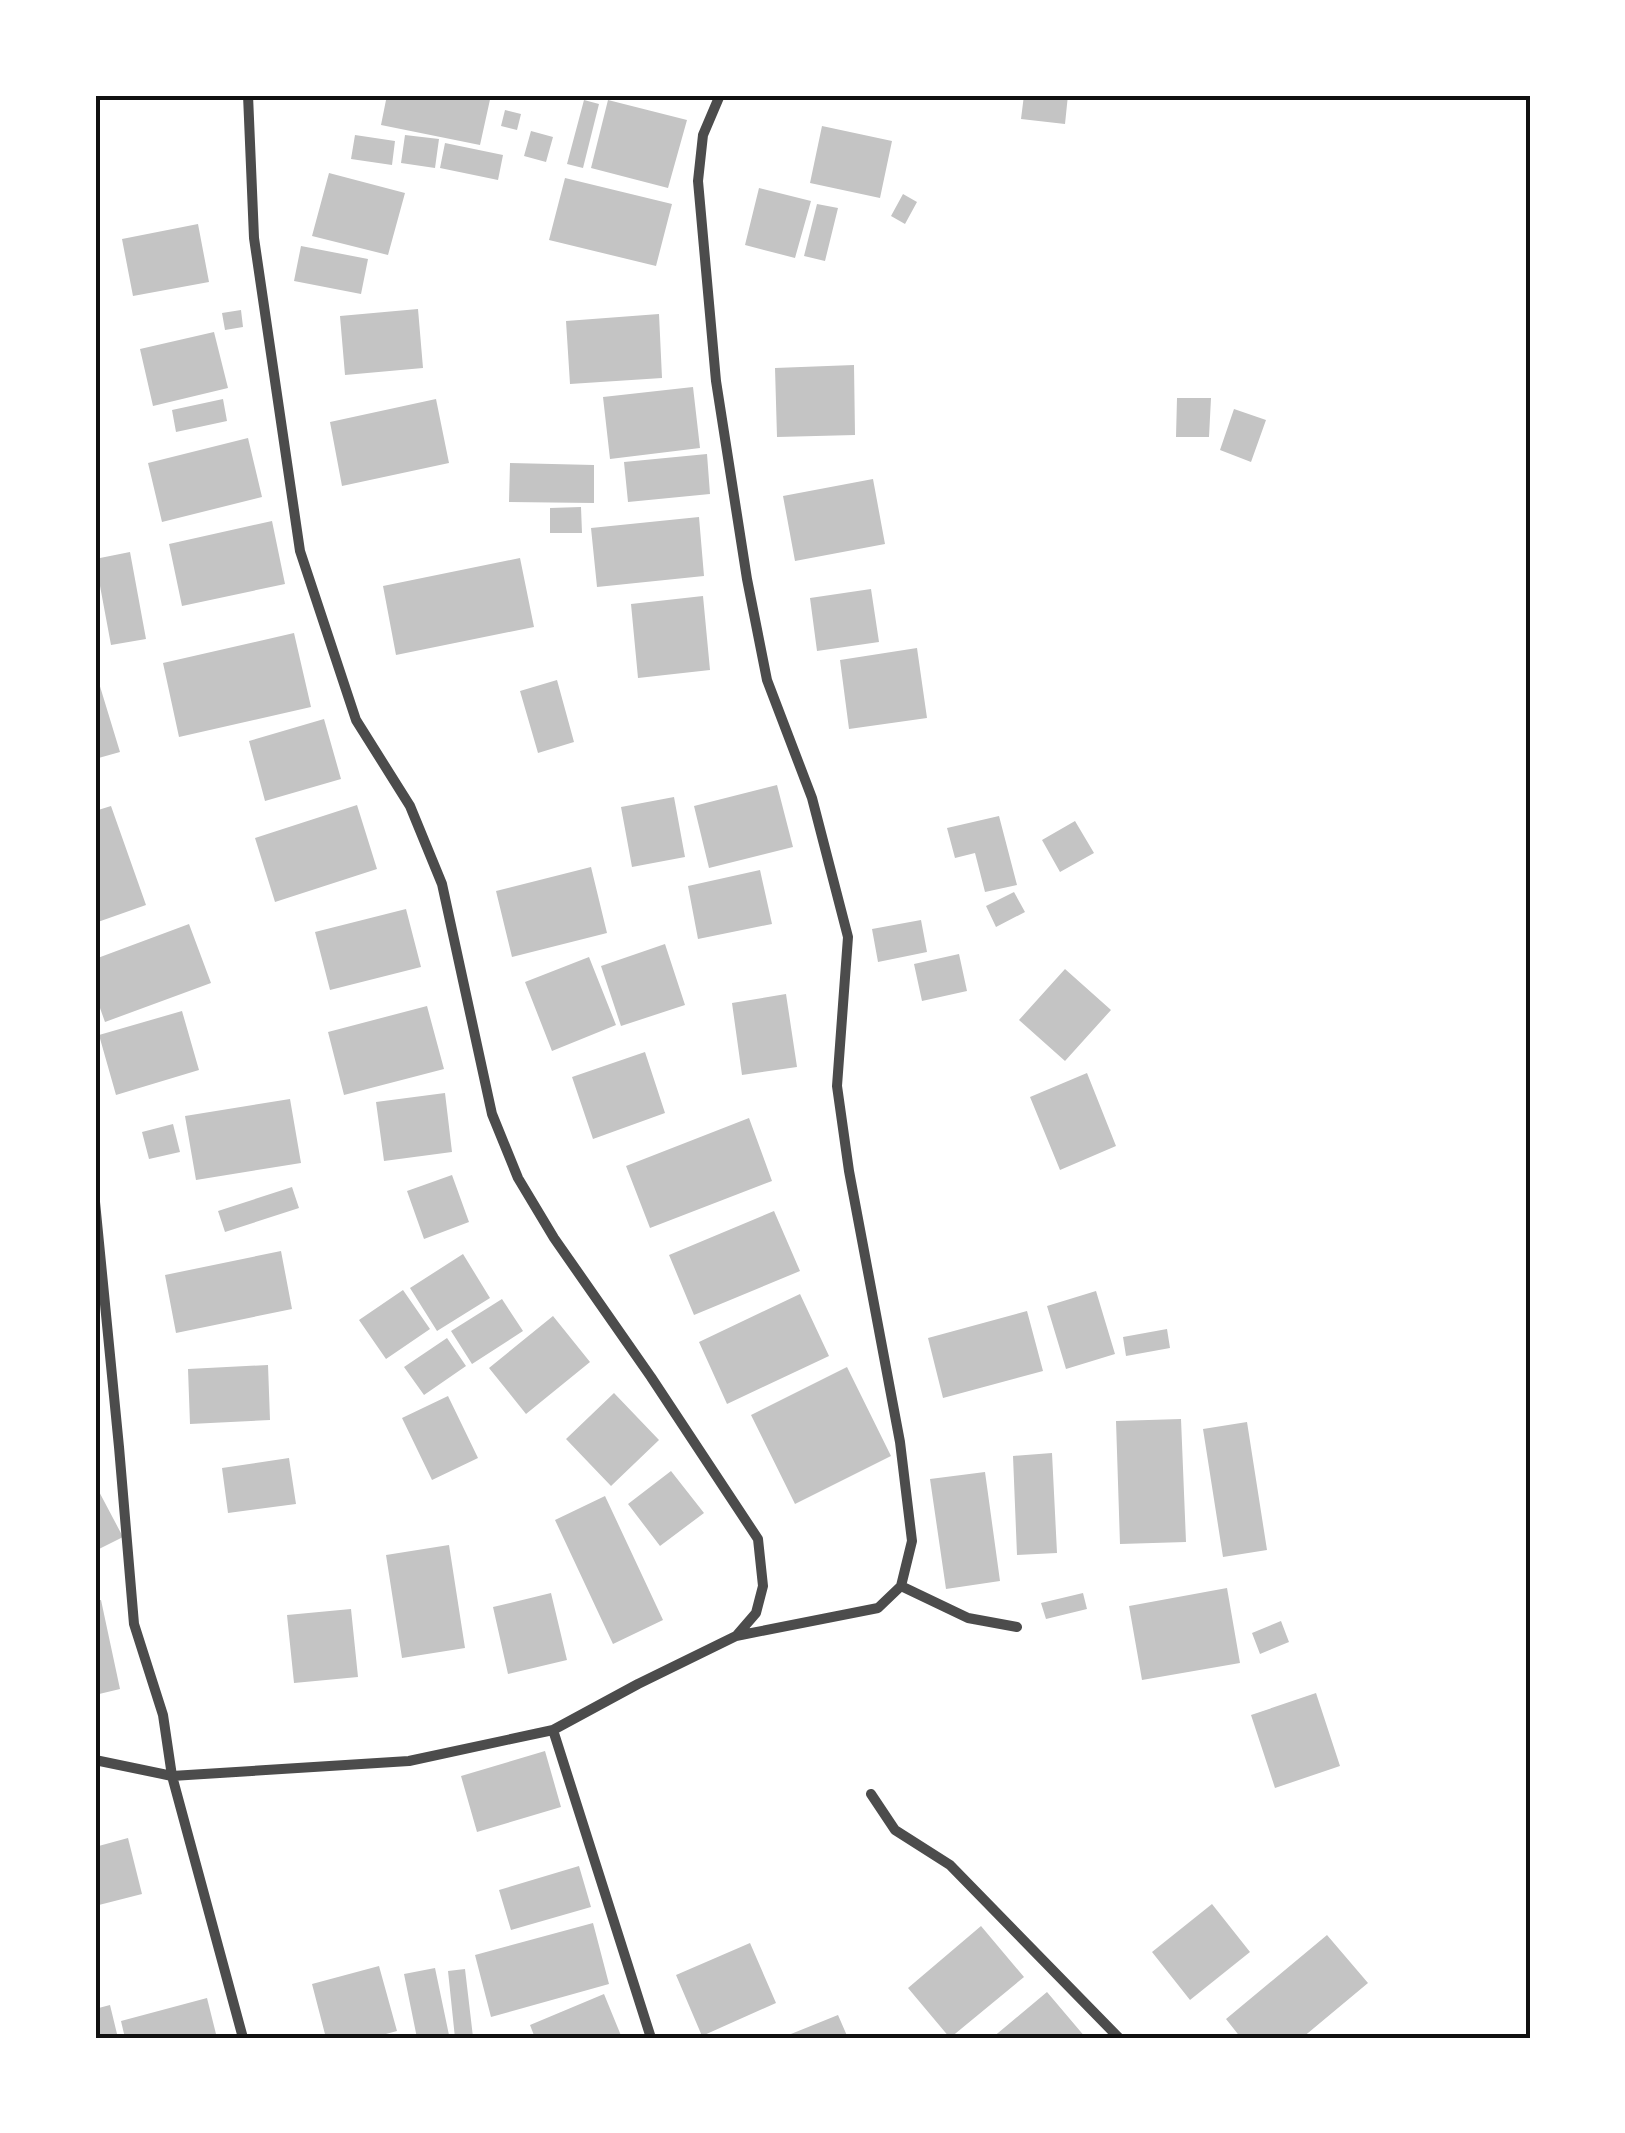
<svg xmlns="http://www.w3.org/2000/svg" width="1625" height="2133" viewBox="0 0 1625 2133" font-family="Manrope,sans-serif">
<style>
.building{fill:#c4c4c4}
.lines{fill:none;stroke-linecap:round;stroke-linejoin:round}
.minor{stroke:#4c4c4c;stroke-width:10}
.neatline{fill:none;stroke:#111;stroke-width:4}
</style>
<rect width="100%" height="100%" fill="#fff"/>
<path class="building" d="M387 95H491L480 145 381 125Z
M1024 95H1068L1065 124 1021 119Z
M584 100 599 104 583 168 567 164Z
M608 100 687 120 668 188 591 168Z
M505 110 521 114 517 130 501 126Z
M822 126 892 141 880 198 810 183Z
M531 131 553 137 546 162 524 156Z
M355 135 395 141 392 165 351 159Z
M405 135 439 139 435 168 401 163Z
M445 143 503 155 498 180 440 168Z
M329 173 405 193 388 255 312 236Z
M565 178 672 204 656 266 549 240Z
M759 188 811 201 795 258 745 245Z
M903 194 917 202 905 224 891 216Z
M817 204 838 208 825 261 804 256Z
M198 224 209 282 133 296 122 239Z
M301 246 368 259 361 294 294 281Z
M418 309 423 368 345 375 340 316Z
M241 310 243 327 225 330 222 313Z
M659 314 662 378 570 384 566 321Z
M214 332 228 388 153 406 140 349Z
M854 365 855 435 777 437 775 368Z
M693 387 700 448 610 459 603 397Z
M1177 398H1211L1209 437H1176Z
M223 399 227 421 176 432 172 410Z
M436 399 449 463 342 486 330 422Z
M1234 409 1266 420 1251 462 1220 450Z
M248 438 262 497 162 522 148 463Z
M707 454 710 494 628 502 624 462Z
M510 463 594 465V503L509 502Z
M873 479 885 544 795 561 783 496Z
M581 507 582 533H550V508Z
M699 517 704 576 597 587 591 528Z
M272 521 285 584 182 606 169 544Z
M130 552 146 639 111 645 95 559Z
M520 558 534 627 396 655 383 586Z
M871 589 879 642 817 651 810 598Z
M703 596 710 670 638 678 631 604Z
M294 633 311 707 179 737 163 663Z
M917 648 927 718 849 729 840 660Z
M95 670 120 752 95 759Z
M557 680 574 742 538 753 520 691Z
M324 719 341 779 265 801 249 741Z
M777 785 793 847 709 868 694 806Z
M674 797 685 857 632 867 621 807Z
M357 805 377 869 275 902 255 838Z
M111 806 146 905 95 923V811Z
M999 816 1017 885 985 892 975 853 955 858 947 828Z
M1075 821 1094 853 1060 872 1042 840Z
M591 867 607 933 512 957 496 891Z
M760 870 772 924 698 939 688 886Z
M1014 892 1025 912 996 927 986 906Z
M406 909 421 967 330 990 315 932Z
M921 920 927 952 878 962 872 929Z
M189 924 211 983 105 1022 95 994V959Z
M665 944 685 1005 621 1026 601 966Z
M959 954 967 991 922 1001 914 964Z
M589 957 616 1025 552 1051 525 982Z
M1065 969 1111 1010 1065 1061 1019 1020Z
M786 994 797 1067 742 1075 732 1003Z
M427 1006 444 1069 344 1095 328 1032Z
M182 1011 199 1070 116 1095 99 1035Z
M645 1052 665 1113 593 1139 572 1077Z
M1087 1073 1116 1146 1060 1170 1030 1097Z
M445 1093 452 1152 384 1161 376 1102Z
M290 1099 301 1163 196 1180 185 1116Z
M749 1118 772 1181 650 1228 626 1166Z
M173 1124 180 1152 149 1159 142 1132Z
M452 1175 469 1222 424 1239 407 1191Z
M292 1187 299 1208 225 1232 218 1211Z
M774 1211 800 1271 694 1315 669 1255Z
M281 1251 292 1309 176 1333 165 1275Z
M463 1254 490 1298 437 1331 410 1288Z
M403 1290 430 1329 386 1359 359 1320Z
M1096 1291 1115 1354 1066 1369 1047 1306Z
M800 1294 829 1356 727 1404 699 1342Z
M502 1299 523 1331 472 1364 451 1331Z
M1027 1311 1043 1371 943 1398 928 1338Z
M553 1316 590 1362 526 1414 489 1368Z
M1167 1329 1170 1348 1126 1356 1123 1337Z
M447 1338 466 1366 424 1395 404 1367Z
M268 1365 270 1420 190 1424 188 1369Z
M847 1367 891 1456 795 1504 751 1415Z
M614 1393 659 1440 611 1486 566 1439Z
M448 1396 478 1458 432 1480 402 1418Z
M1181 1419 1186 1542 1120 1544 1116 1421Z
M1247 1422 1267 1550 1223 1557 1203 1429Z
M1052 1453 1057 1553 1017 1555 1013 1456Z
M289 1458 296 1504 228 1513 222 1468Z
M671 1471 704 1513 660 1546 628 1504Z
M985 1472 1000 1581 946 1589 930 1479Z
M95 1484 123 1537 95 1551Z
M605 1496 663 1620 613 1644 555 1520Z
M449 1545 465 1648 402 1658 386 1555Z
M1227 1588 1240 1663 1142 1680 1129 1606Z
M551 1593 567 1660 508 1674 493 1607Z
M1083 1593 1087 1609 1046 1619 1041 1603Z
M101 1600 120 1689 95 1695V1601Z
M351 1609 358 1677 294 1683 287 1615Z
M1281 1621 1289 1642 1260 1654 1252 1633Z
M1316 1693 1340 1766 1275 1788 1251 1715Z
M545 1751 561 1807 477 1832 461 1776Z
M128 1838 142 1894 95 1906V1847Z
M579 1866 591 1907 511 1930 499 1890Z
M1212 1904 1250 1952 1190 2000 1152 1952Z
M593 1923 609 1984 491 2017 475 1955Z
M981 1926 1024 1977 950 2038 908 1988Z
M1327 1935 1368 1983 1302 2038H1241L1226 2019Z
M750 1943 776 2003 702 2036 676 1975Z
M379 1966 397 2031 371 2038H326L312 1984Z
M435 1968 449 2035 417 2038 404 1974Z
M465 1969 473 2037 455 2038 448 1971Z
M1047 1992 1086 2038H992Z
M604 1994 622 2038H535L530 2025Z
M207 1998 217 2038H125L121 2021Z
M110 2005 118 2038H95V2009Z
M838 2015 848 2038H781Z"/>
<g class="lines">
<path class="minor" d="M248 95 254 238 300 551 356 720 410 806 442 884 492 1114 518 1178 554 1238 651 1377 758 1539 763 1586 756 1613 737 1635
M95 1202 119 1447 134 1624 163 1715 172 1776 243 2038
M901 1586 968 1618 1017 1627
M553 1730 651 2038
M95 1760 172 1776 409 1761 553 1730 638 1684 736 1636 878 1608 901 1586 912 1541 900 1442 849 1171 837 1086 848 937 812 798 767 680 747 579 716 381 698 181 703 135 720 95
M871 1794 895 1830 950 1865 1119 2038"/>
</g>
<rect width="1625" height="2133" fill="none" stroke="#ffffff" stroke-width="195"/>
<rect x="98" y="98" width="1430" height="1938" class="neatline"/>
</svg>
